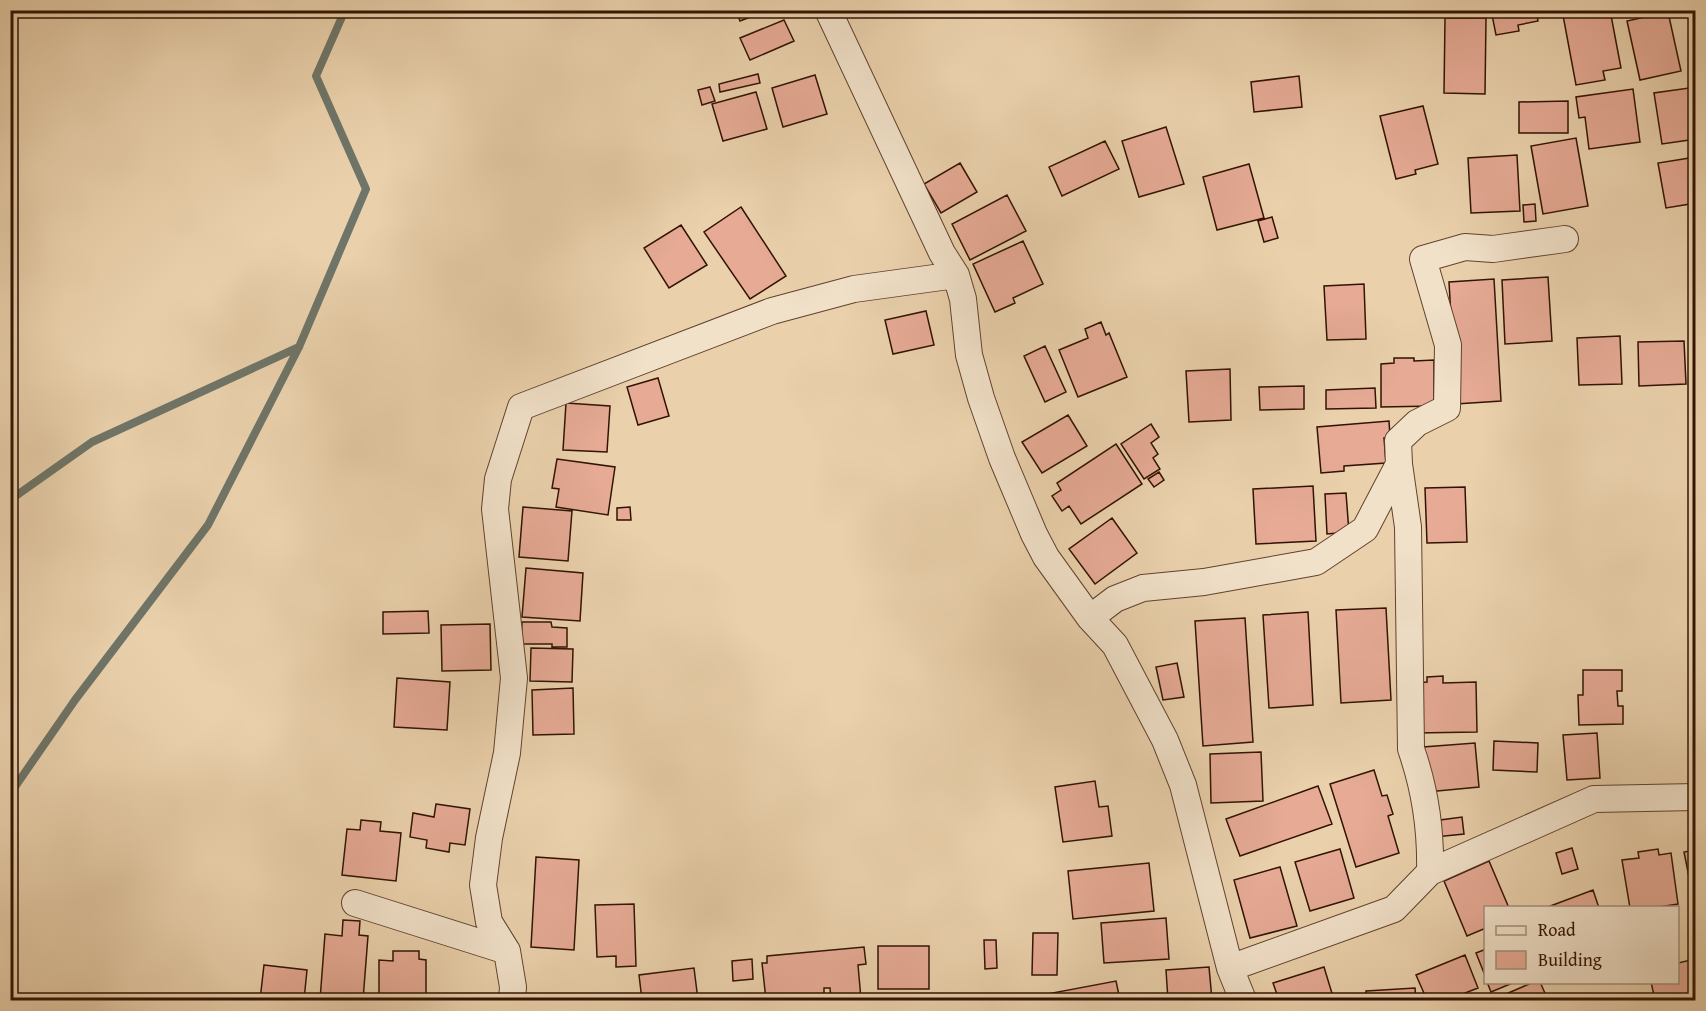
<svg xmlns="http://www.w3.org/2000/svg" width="1706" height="1011" viewBox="0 0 1706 1011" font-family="'Gentium Book Plus',serif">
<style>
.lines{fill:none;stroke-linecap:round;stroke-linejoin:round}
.stream{stroke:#6f7568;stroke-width:8}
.building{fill:#e6aa95;stroke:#321303;stroke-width:1.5}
.street-casing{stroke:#60422d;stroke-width:28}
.street{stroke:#f1e1c9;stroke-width:26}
</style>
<rect width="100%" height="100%" fill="#ead1ac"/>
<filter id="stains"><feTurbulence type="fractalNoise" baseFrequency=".00333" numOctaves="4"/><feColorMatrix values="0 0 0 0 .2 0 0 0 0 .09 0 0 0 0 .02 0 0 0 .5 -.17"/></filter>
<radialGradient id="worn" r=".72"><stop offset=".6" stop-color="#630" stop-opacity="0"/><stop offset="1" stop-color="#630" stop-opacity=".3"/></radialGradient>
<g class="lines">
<path class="stream" d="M10 500 92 442 299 347
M10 794 75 700 208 525 299 347 366 189 316 76 345 10"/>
</g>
<path class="building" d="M736 10H769L740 21Z
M1491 10H1536L1538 21 1518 25 1519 31 1496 35Z
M1562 10H1610L1621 68 1603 71 1605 80 1576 85Z
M1668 12 1681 71 1640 80 1627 21Z
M1445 18H1486L1485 94 1444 93Z
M784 20 794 41 750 60 740 38Z
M758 74 760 83 720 92 719 84Z
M815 75 827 114 783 127 772 88Z
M1299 76 1302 107 1254 112 1251 82Z
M710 87 715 101 702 105 698 90Z
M1696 87V139L1662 144 1654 93Z
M1633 89 1640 142 1589 149 1585 117 1579 118 1576 97Z
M756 92 767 129 723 141 712 104Z
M1568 101V133H1519V102Z
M1423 106 1438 164 1415 170 1416 174 1396 179 1380 116Z
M1166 127 1184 184 1139 197 1122 141Z
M1576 138 1588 206 1543 214 1531 146Z
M1105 141 1119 169 1062 196 1049 167Z
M1517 155 1520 211 1471 213 1468 158Z
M1696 157V203L1666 208 1658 163Z
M960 163 977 192 941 213 924 184Z
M1249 164 1264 218 1217 230 1203 177Z
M1007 195 1026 231 970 260 952 224Z
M1535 204 1536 221 1524 222 1523 205Z
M741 207 786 276 750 299 704 232Z
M1272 217 1278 238 1264 242 1258 221Z
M681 225 707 265 669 288 644 248Z
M1023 241 1043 284 1013 298 1015 303 995 312 973 264Z
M1548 277 1552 341 1505 344 1502 280Z
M1494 279 1501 401 1456 404 1449 282Z
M1364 284 1366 339 1327 340 1324 286Z
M926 311 934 345 893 354 885 320Z
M1101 322 1106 335 1109 333 1127 377 1078 397 1059 350 1088 338 1085 329Z
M1620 336 1622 384 1579 385 1577 338Z
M1684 341 1686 384 1639 386 1638 342Z
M1045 346 1066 392 1045 402 1024 356Z
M1394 358H1414V361L1434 360V406L1381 407V364L1394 363Z
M1230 369 1231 420 1189 422 1186 371Z
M658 378 669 416 638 425 627 387Z
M1304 386V409L1260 410 1259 387Z
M1375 388 1376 408 1326 409V390Z
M566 403 610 406 607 452 563 450Z
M1068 415 1087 446 1042 473 1022 442Z
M1389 421 1390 437 1384 438 1386 463 1344 466V471L1321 473 1317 427Z
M1151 424 1159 437 1151 443 1158 454 1153 458 1160 469 1144 479 1121 444Z
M1116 444 1142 484 1081 524 1069 506 1062 511 1052 496 1061 490 1057 483Z
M557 459 615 467 608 515 556 507 559 489 552 488Z
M1159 472 1164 480 1154 487 1148 479Z
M1313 486 1316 541 1256 544 1253 489Z
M1465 487 1467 542 1427 543 1425 488Z
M1346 493 1349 532 1327 534 1325 494Z
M523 507 572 511 568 561 519 557Z
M630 507 631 520H617V508Z
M1112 518 1137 553 1095 584 1069 549Z
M526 568 583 573 580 621 522 617Z
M1386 608 1391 700 1341 703 1336 610Z
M428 611 429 633 383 634V612Z
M1308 612 1313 705 1269 708 1263 615Z
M1245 618 1253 742 1203 746 1195 621Z
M522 622H551L552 627 567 628V647H552V644H521Z
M490 624 491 670 442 671 441 625Z
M531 648 573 649 572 682 530 681Z
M1177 663 1184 697 1163 700 1156 667Z
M1583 670H1622V691H1617L1618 706H1623V724L1579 725 1578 695H1583Z
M1443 676V683L1476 682 1477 732 1415 733V683L1427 682V677Z
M397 678 450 682 447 730 394 727Z
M573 688 574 734 533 735 532 690Z
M1597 733 1600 778 1567 780 1563 735Z
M1494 741 1538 743 1537 772 1493 770Z
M1475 743 1479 787 1427 792 1423 747Z
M1261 752 1263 801 1211 803 1210 754Z
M1374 770 1382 796 1387 795 1393 814 1388 816 1399 853 1356 867 1330 784Z
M1095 781 1099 807 1108 806 1112 836 1063 842 1055 787Z
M1318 786 1332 824 1240 856 1226 819Z
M436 804 470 809 465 845 450 843 449 852 426 848 427 840 410 837 413 813 434 817Z
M1462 817 1464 834 1435 837 1433 821Z
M361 820 381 822 380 831 401 833 396 881 342 875 347 829 360 830Z
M1572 848 1578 869 1562 874 1556 853Z
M1340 849 1354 898 1310 911 1295 862Z
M1658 849 1659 855 1671 853 1678 904 1652 908H1630L1622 860 1639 858 1638 852Z
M1696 850V912L1684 852Z
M536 857 579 860 574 950 531 947Z
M1489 861 1509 908H1486V928L1467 936 1444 881Z
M1149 863 1154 911 1073 919 1068 871Z
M1280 867 1297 926 1250 938 1234 880Z
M1593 890 1599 908H1545Z
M634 904 636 966 616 967V956L597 957 595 905Z
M1166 918 1169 959 1104 963 1101 923Z
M343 920 360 921 359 935 368 936 363 1000H320L325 934 342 936Z
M1033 933H1058L1057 975H1032Z
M984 940H996L997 968 985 969Z
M878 946H929V989H878Z
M864 947 866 964 858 965 861 999 831 1000 830 988H824V995L766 1000 762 963H767V956Z
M1486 949V978L1476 953Z
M393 951H419V959L426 960V1000H379V960L393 961Z
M1465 955 1478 988 1447 1000H1427L1416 975Z
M752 959 753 979 733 981 732 961Z
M1691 960 1696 981V1000H1655L1651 982H1678V963Z
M264 965 307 970 304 1000H260Z
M1209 967 1212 1000H1168L1166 970Z
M1324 967 1334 1000H1279L1273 983Z
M694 968 698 1000H642L639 975Z
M1116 981 1120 1000H1048L1047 994Z
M1487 982H1515L1491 992Z
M1534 982H1540L1548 1000H1500L1499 997Z
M1415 988 1416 1000H1366V991Z"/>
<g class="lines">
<defs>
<path id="street" d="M828 10 942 253 956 275 963 299 969 355 981 398 1002 458 1034 534 1046 557 1090 618 1115 645 1165 740 1183 785 1230 968 1243 1000
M1090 618 1115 599 1143 588 1204 582 1316 562 1365 529 1399 464 1398 441 1417 423 1447 408 1448 345 1423 259 1465 247 1493 249 1565 239
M1430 872 1594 799 1696 797
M355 903 507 951 513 987 512 1000
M507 951 489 922 483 885 489 838 507 753 514 678 495 509 498 479 521 407 772 311 854 289 956 275
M1230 968 1394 909 1430 872C1431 831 1425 789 1411 749L1408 527 1399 464"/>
</defs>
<use href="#street" class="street-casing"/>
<use href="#street" class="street"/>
</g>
<rect width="1706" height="1011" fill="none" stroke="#ead1ac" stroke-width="36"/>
<rect x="12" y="12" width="1682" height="987" fill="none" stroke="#321303" stroke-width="3"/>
<rect x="18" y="18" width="1670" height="975" fill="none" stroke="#321303" stroke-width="1.5"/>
<rect x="1484" y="906" width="195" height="78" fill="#f1e1c9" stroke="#a58f7a" stroke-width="1.5"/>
<rect x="1496" y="926" width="30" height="9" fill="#f1e1c9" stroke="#a58f7a" stroke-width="1.5"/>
<text x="1538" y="936" font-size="18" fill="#321303">Road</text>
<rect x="1496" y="951" width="30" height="18" fill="#e6aa95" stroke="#a58f7a" stroke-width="1.5"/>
<text x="1538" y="966" font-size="18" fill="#321303">Building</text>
<rect width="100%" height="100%" filter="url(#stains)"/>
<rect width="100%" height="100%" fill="url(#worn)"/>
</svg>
